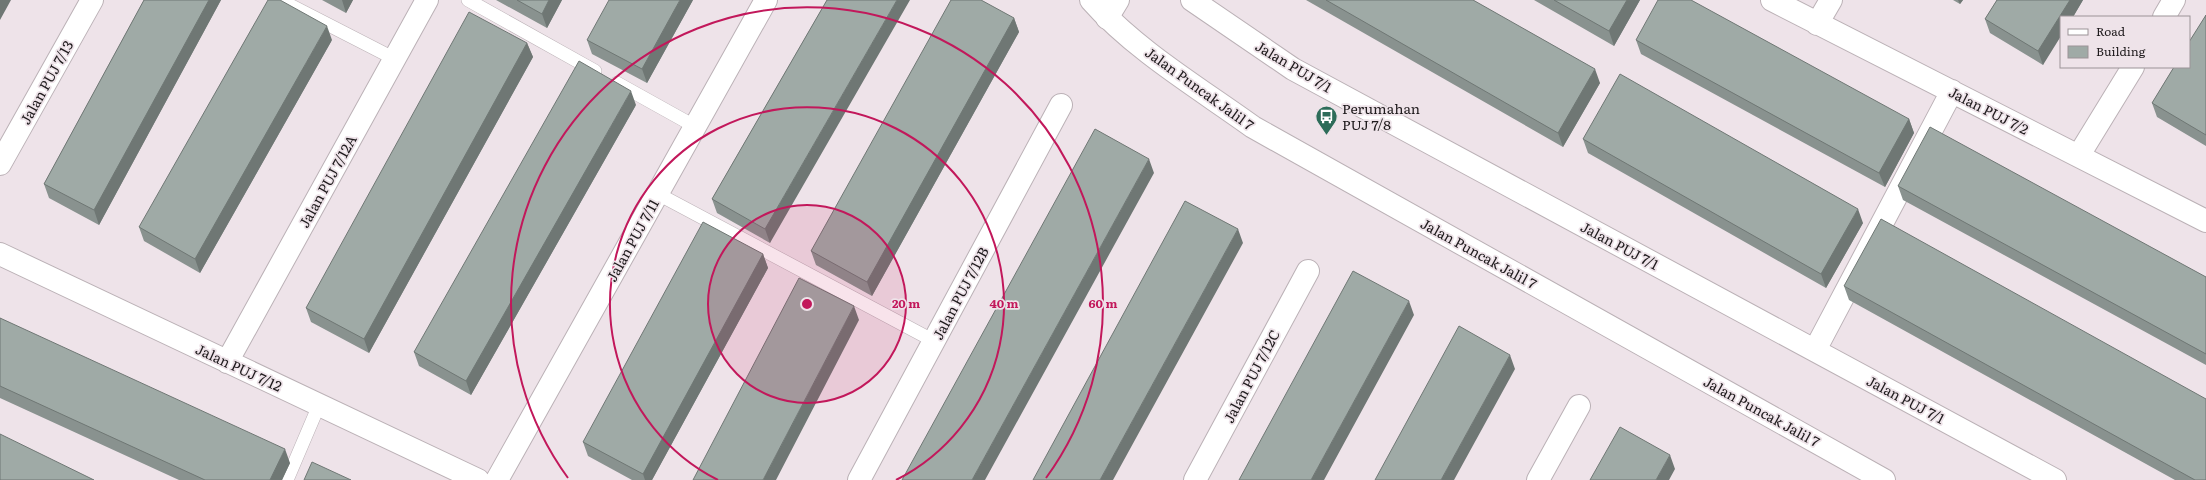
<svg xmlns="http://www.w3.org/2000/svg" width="2206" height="480" viewBox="0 0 2206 480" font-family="Literata,serif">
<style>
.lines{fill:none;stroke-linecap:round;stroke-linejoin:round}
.lane-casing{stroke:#bbb1b6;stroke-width:14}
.street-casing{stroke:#bbb1b6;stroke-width:24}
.secondary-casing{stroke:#bbb1b6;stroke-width:24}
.lane{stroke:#fff;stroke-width:13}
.street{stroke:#fff;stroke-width:22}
.secondary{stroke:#fff;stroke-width:22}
.wall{fill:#89928f}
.shaded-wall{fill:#6f7774}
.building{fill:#9faaa6;stroke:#6f7774}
.ring{fill:none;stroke:#c2185b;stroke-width:2}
.labels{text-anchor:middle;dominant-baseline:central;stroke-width:3.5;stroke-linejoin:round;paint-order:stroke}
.street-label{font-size:14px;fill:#1f1b1d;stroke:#eee3e9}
.poi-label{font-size:14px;fill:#1f1b1d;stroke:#eee3e9;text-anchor:start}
.centre{fill:#c2185b;stroke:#eee3e9;stroke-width:2}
.ring-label{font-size:12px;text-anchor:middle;font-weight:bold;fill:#c2185b;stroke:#eee3e9;stroke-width:3.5;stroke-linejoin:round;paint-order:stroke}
</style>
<rect width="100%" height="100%" fill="#eee3e9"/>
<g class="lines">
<defs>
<path id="lane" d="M280 0 395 59
M468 0 595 71
M617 83 696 127
M658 194 934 341
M287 480 319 405"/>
<path id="street" d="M1192 0 1293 69 2055 480
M1772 0 2206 221
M2164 17 2174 0
M1107 18 1118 0
M1817 24 1831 0
M2079 155 2133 67
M0 164 92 0
M0 254 478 480
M1815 350 1952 91
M227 362 427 0
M497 480 766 0
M859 480 1061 105
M1195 480 1308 271
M1538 480 1579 406"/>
<path id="secondary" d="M1091 0C1135 50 1199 88 1253 127L1884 480"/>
</defs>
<use href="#lane" class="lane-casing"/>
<use href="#street" class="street-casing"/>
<use href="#secondary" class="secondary-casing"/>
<use href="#lane" class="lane"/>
<use href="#street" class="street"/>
<use href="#secondary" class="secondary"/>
</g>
<path class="wall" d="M144 0H221L99 225 49 198 44 184Z
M322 0H353L346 13Z
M496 0H562L547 28Z
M693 0 647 83 592 54 587 40Z
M827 0 770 243 717 213 712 199Z
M1306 0H1473L1600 83 1563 147Z
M1534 0H1640L1614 46Z
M1953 0H1963L1960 4Z
M1997 0H2083L2073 17H2061L2043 65 1990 33 1985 19Z
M2206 15V146L2157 117 2152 103Z
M1014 18 1019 32 872 296 816 265 811 251Z
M332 40 200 273 144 241 139 227Z
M1636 40 1909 119 1914 133 1885 187 1641 54Z
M527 43 533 57 369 353 311 322 306 308Z
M636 105 471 395 419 366 414 352Z
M1583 139 1863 223 1826 288 1588 153Z
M1898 186 2206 277V365L1903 200Z
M763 254 768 268 652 480H632L588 456 583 442Z
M1844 286 2206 480H2175L1849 300Z
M0 318 290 463 282 480H179L0 398Z"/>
<path class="shaded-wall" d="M0 0H11L0 20Z
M209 0H221L99 225 94 210Z
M342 0H353L346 13Z
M549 0H562L547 28 542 14Z
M680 0H693L647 83 642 69Z
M897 0H910L770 243 765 229Z
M1627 0H1640L1614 46 1609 31Z
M1958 0H1963L1960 4Z
M2070 0H2083L2073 17H2061V36L2043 65 2038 51Z
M1014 18 1019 32 872 296 867 282Z
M327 26 332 40 200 273 195 259Z
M527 43 533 57 369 353 364 339Z
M1595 69 1600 83 1563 147 1558 133Z
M631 91 636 105 471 395 466 381Z
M1909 119 1914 133 1885 187 1879 173Z
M1149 159 1154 173 985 480H972Z
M1858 209 1863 223 1826 288 1821 274Z
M1238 229 1243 243 1113 480H1100Z
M763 254 768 268 652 480H645L643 474Z
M1409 301 1414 315 1324 480H1311Z
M854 306 859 320 776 480H763Z
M1510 355 1515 369 1454 480H1441Z
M285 449 290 463 282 480H270Z
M1670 455 1675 469 1669 480H1656Z"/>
<path class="building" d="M144 0H209L94 210 44 184Z
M268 0H280L327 26 195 259 139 227Z
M517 0H549L542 14Z
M609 0H680L642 69 587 40Z
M827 0H897L765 229 712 199Z
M951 0H981L1014 18 867 282 811 251Z
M1326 0H1473L1595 69 1558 133Z
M1554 0H1627L1609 31Z
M1658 0H1691L1909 119 1879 173 1636 40Z
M1997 0H2070L2038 51 1985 19Z
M469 12 527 43 364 339 306 308Z
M2206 15V135L2152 103 2174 67H2189V42Z
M579 61 631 91 466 381 414 352Z
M1620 74 1858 209 1821 274 1583 139Z
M1930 127 2206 277V354L1898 186Z
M1095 129 1149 159 972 480H902Z
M1185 201 1238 229 1100 480H1033Z
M1881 219 2206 399V480H2195L1844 286Z
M703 222 763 254 643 474 583 442Z
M1353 271 1409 301 1311 480H1239Z
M799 278 854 306 763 480H693Z
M0 318 285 449 270 480H205L0 386Z
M1459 326 1510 355 1441 480H1375Z
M1620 427 1670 455 1656 480H1590Z
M0 434 94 480H0Z
M312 462 351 480H304Z"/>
<circle cx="807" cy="304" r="99" fill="#c2185b" fill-opacity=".12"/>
<g class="ring">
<circle cx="807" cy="304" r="99"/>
<path d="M718 480A197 197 0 1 1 896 480"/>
<path d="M568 478A296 296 0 1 1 1046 478"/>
</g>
<defs>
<symbol id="bus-pin" viewBox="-11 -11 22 30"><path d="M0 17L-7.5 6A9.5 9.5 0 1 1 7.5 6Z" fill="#2d6c59" stroke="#eee3e9"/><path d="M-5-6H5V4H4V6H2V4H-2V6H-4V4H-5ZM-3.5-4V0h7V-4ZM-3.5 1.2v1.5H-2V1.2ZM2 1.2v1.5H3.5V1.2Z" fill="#fff"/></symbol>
</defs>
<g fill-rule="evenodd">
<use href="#bus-pin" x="1314" y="104" width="25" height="34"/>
</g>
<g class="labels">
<g class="street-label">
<text transform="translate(1294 66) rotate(31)">Jalan PUJ 7/1</text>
<text transform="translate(46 82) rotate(-61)">Jalan PUJ 7/13</text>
<text transform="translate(1200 88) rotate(36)">Jalan Puncak Jalil 7</text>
<text transform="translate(1989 110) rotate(27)">Jalan PUJ 7/2</text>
<text transform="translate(327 181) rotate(-61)">Jalan PUJ 7/12A</text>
<text transform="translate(632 240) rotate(-61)">Jalan PUJ 7/11</text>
<text transform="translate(1620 245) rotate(28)">Jalan PUJ 7/1</text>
<text transform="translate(1479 253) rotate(29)">Jalan Puncak Jalil 7</text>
<text transform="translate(960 293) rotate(-62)">Jalan PUJ 7/12B</text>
<text transform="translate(239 367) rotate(25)">Jalan PUJ 7/12</text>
<text transform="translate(1251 376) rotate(-62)">Jalan PUJ 7/12C</text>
<text transform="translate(1906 399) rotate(28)">Jalan PUJ 7/1</text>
<text transform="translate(1762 411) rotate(29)">Jalan Puncak Jalil 7</text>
</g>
<g class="poi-label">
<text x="1342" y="108">Perumahan<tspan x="1342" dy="16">PUJ 7/8</tspan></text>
</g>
</g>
<circle cx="807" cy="304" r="6" class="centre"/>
<g class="ring-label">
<text x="906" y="308">20 m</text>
<text x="1004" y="308">40 m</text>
<text x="1103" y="308">60 m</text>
</g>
<rect x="2060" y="16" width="130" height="52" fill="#eee3e9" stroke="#9b9397"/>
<rect x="2068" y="29" width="20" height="6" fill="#ffffff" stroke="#9b9397"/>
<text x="2096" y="36" font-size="12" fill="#1f1b1d">Road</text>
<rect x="2068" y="46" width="20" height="12" fill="#9faaa6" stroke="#9b9397"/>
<text x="2096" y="56" font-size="12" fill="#1f1b1d">Building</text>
</svg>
